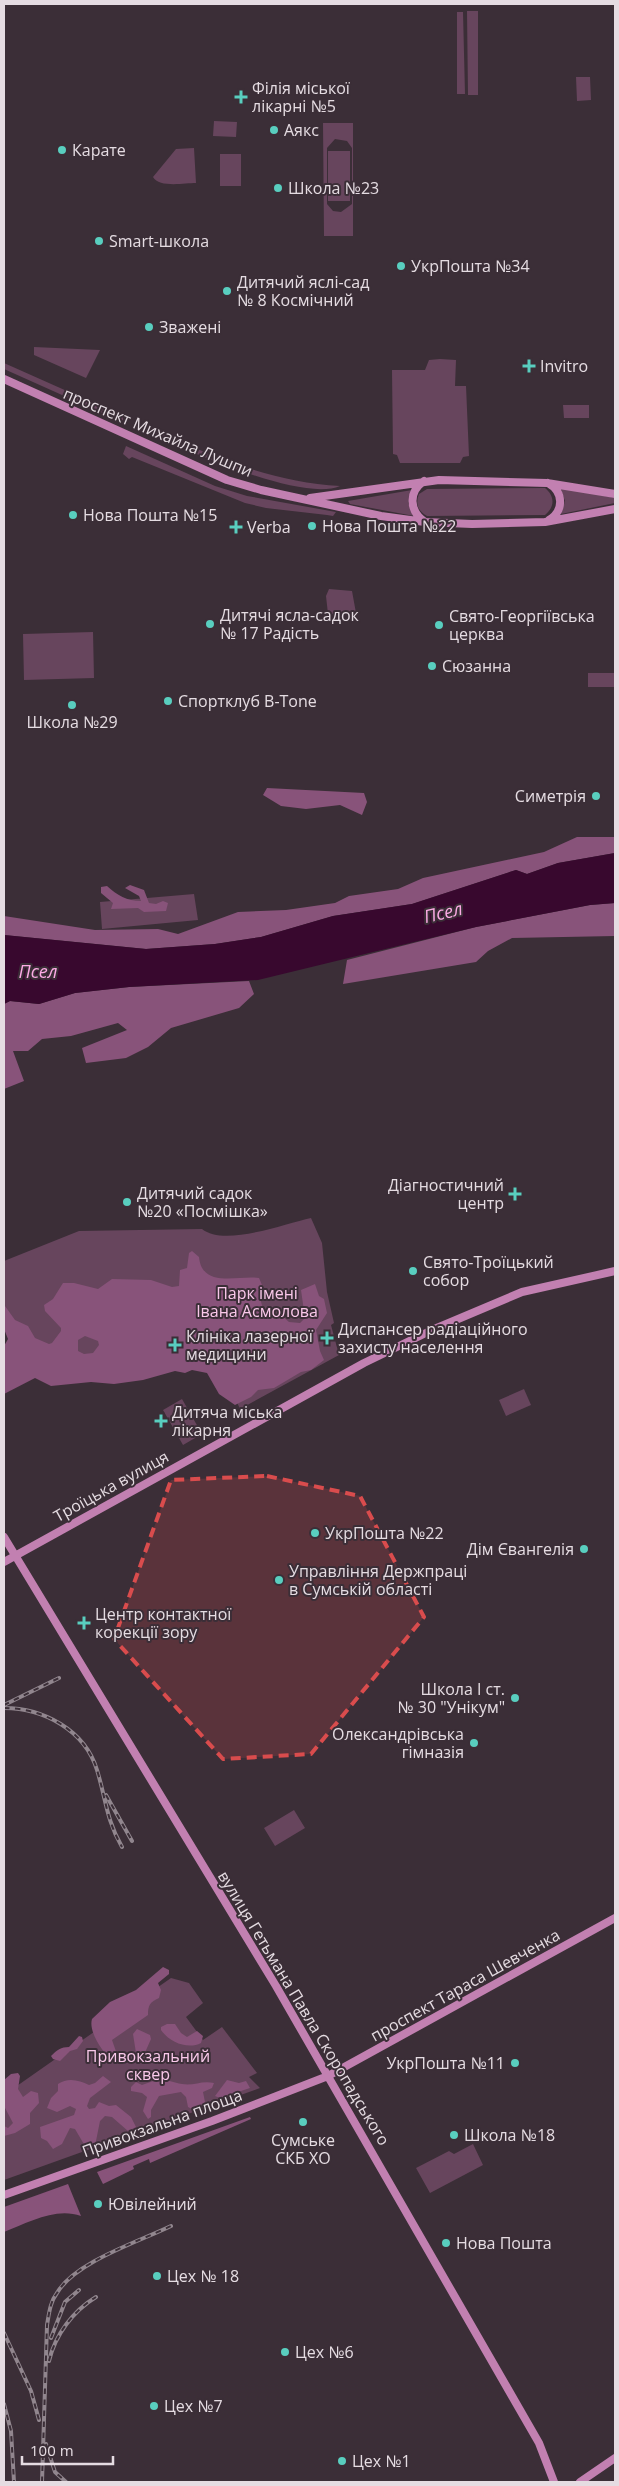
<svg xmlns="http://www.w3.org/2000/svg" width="619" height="2486" viewBox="0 0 619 2486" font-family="'Open Sans',sans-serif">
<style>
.green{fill:#67455d;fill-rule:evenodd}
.forest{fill:#88537a;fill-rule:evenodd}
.water{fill:#38082e}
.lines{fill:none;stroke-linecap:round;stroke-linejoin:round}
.major{stroke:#c280b1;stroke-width:8}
.rail-casing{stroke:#91868e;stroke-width:4}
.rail{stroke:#3b2e37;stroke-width:2;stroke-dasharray:5.5;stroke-linecap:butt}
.marked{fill:#d94c4d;fill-opacity:0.2;stroke:#d94c4d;stroke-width:4;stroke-dasharray:10 6;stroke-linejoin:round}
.poi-dot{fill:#59cebf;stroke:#3b2e37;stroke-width:2}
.labels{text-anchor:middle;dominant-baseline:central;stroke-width:4;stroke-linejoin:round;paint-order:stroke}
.poi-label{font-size:16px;fill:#e5dce2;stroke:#3b2e37;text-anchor:start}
.street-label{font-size:16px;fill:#e5dce2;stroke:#3b2e37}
.park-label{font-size:16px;fill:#fac8ea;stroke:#3b2e37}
.water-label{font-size:18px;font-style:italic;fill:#fcabe5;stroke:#3b2e37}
</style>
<rect width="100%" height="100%" fill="#3b2e37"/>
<path class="green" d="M467 11H478V95H468Z
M457 12H463L465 94H457Z
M576 77H590L591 100 577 101Z
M214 121 237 122 236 137 213 136Z
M323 123H353V236H324ZM335 139 347 141 352 148V204L341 212 333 211 327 204V148Z
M194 148 196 183C184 183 159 188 153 177L176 149Z
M328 151H350V201H328Z
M220 154H241V186H220Z
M34 347 100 350 86 378 34 355Z
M440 359 456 360 455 386H466L469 456 463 457 460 463H400L397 455 393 454 392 370H425L429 360Z
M4 363 123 416V420L120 421 4 369Z
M563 405H589V418H564Z
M145 426C209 455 269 482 340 486 301 503 183 448 143 431L142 428Z
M126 446 215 486 247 496 336 512 333 516 327 515 266 508 245 503 132 457 129 459 123 454Z
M560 487 615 498V503L561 514 565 501Z
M545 488C555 496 555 507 545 515L427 516C418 511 415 504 419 494L427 489Z
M412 490 408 503 414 516 350 504 348 501Z
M329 589 352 591 356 613 328 614 326 596Z
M93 632 94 678 24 680 23 634Z
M588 673H615V687H588Z
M194 894 198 920 102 929 100 902Z
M311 1218 322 1243 327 1292 334 1323 331 1325 339 1355 240 1409 217 1358 93 1359 21 1347 4 1323V1261L79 1231 202 1229C224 1247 284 1224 311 1218Z
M524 1389 531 1405 506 1416 499 1400Z
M182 1399 202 1434 183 1445 163 1410Z
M294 1810 305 1828 275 1846 264 1828Z
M171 1978 189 1983 203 2003 186 2017 203 2040 222 2027 257 2073 249 2077 260 2088 4 2180V2095Z
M473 2144 483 2165 430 2193 416 2168 449 2151 454 2154Z"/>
<path class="forest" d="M267 788 364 793 367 802 362 815 340 805 306 809 281 806 263 795Z
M577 837H615V853L558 863 527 874 516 870 412 904 333 916 261 937 215 944 146 949 4 935V916L95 930 158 929 178 934 238 912 286 910 335 903 349 896 398 889 423 878 544 852Z
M130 885 144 890 149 903 156 904 163 901 168 903 166 911 144 912 138 908 111 909 113 903 101 893V887L107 886C117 895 127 901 141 901L139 896 125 888Z
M615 903V936L512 938 488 951 476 962 343 984 347 960 476 927 590 905Z
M249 981 254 994 239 1008 171 1028 148 1047 126 1058 86 1063 82 1048 127 1030 118 1023 71 1036 42 1039 28 1051H13L24 1081 4 1089V1004L10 1001 39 1004 75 993 129 987Z
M192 1251 199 1257C202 1289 239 1275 259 1278L262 1285C258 1293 261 1305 265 1312L281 1315 289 1322 300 1323 305 1318 301 1290 315 1284 319 1296 324 1299 327 1313 316 1330 320 1351 324 1360 311 1370 301 1372 274 1388 258 1390 251 1397 235 1405 219 1394 207 1373 192 1370 185 1373 175 1371 143 1380 114 1384 91 1382 51 1386 35 1378 4 1394V1346L8 1339 4 1329 5 1306 15 1320 28 1326 35 1338 49 1344 52 1343 61 1331V1328L45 1311 44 1305 53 1299 63 1283H74L98 1289 112 1279 151 1280 172 1287 179 1286 180 1270 187 1268 189 1253ZM85 1336 98 1341 99 1345 93 1353 84 1354 78 1351V1340Z
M163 1967 169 1970V1974L158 1983 161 1990 159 1998C150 2002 148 2005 148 2015L112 2040 119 2060 115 2063C104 2055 88 2032 92 2019L110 2002 136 1990Z
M167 2024H175L181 2033 187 2037 197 2031 203 2036 201 2043C188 2050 169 2042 161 2030V2027Z
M137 2029 150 2035 151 2039 143 2057 136 2053 133 2034Z
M79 2036 82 2037 83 2041 77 2049 70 2051 60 2061 53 2059 51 2056C57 2050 61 2047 69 2047Z
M18 2073 20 2076 18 2089 23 2097 31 2091 38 2093 39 2103 30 2113V2124L15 2133 4 2136V2126L8 2128 13 2123 4 2106V2080L11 2074Z
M103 2076 111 2082 90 2098 87 2106 89 2109 95 2108 99 2102 109 2106 116 2105 131 2117 136 2127 128 2131 112 2117 105 2116 100 2121 96 2141 92 2147 85 2146 75 2129 70 2128 62 2144 53 2149 47 2141 41 2138 40 2127 74 2115 76 2109 70 2106 57 2112 47 2108 51 2098 58 2091V2084C68 2077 79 2080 89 2085L95 2083Z
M159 2079C167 2079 174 2083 182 2084 194 2086 202 2080 214 2083L212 2088 203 2092 205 2102 194 2110 188 2107 186 2097 181 2092 159 2096 151 2110V2117L148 2119 143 2111 147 2097 142 2093 131 2091V2087L136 2082 142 2085Z
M227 2080 239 2083 246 2081 250 2088 220 2098 215 2096Z
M250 2117 251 2119 150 2163 149 2159 133 2166 134 2169 103 2184 97 2172Z
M68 2184 81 2216C55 2207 28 2223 4 2232V2207Z"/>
<path class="water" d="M615 853V903L590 905 476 927 258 980 129 987 75 993 39 1004 10 1001 4 1004V935L146 949 215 944 261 937 333 916 412 904 516 870 527 874 558 863Z"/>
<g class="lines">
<path class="major" d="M4 379 227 480 261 490 381 516 425 522 472 524 545 522 615 509
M424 481C408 492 409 511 425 522
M548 483C564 492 564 511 549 520
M310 498 439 480 547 483 615 494
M4 1537 276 1986 539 2443 554 2482
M4 1562 364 1363 432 1330 522 1292 615 1271
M4 2195 212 2121 328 2076 615 1918
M580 2482 615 2458"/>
<defs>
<path id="rail" d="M4 1705 59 1678
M4 1708C43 1708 85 1730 97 1770 106 1799 106 1819 122 1847
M106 1795 132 1841
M4 2333 31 2391 39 2420
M51 2338 65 2302 79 2290
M49 2361C55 2335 73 2311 96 2297
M4 2404 11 2431 14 2482
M46 2444 55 2472 66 2482
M42 2482 47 2325C49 2314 50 2302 57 2293 75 2262 138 2242 171 2226"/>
</defs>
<use href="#rail" class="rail-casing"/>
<use href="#rail" class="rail"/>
</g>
<path class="marked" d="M267 1476 360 1496 424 1617 311 1754 223 1759 114 1639 171 1480Z"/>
<g class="poi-dot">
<path d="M238.5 89.5h5v5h5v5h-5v5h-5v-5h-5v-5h5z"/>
<circle cx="274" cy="130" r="5"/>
<circle cx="62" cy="150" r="5"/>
<circle cx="278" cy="188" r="5"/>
<circle cx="99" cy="241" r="5"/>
<circle cx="401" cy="266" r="5"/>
<circle cx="227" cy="291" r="5"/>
<circle cx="149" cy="327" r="5"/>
<path d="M526.5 358.5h5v5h5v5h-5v5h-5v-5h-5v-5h5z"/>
<circle cx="73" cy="515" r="5"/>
<circle cx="312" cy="526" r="5"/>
<path d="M233.5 519.5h5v5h5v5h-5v5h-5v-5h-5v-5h5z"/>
<circle cx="210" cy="624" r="5"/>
<circle cx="439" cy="625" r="5"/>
<circle cx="432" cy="666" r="5"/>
<circle cx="168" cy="701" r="5"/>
<circle cx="72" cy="705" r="5"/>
<circle cx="596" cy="796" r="5"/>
<path d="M512.5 1186.5h5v5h5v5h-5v5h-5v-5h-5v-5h5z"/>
<circle cx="127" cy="1202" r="5"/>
<circle cx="413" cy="1271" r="5"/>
<path d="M324.5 1330.5h5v5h5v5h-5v5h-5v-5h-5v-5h5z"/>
<path d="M172.5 1337.5h5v5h5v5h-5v5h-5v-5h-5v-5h5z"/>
<path d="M158.5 1413.5h5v5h5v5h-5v5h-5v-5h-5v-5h5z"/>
<circle cx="315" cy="1533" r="5"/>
<circle cx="584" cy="1549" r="5"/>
<circle cx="279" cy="1580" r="5"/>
<path d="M81.5 1615.5h5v5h5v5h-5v5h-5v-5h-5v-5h5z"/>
<circle cx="515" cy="1698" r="5"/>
<circle cx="474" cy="1743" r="5"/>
<circle cx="515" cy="2063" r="5"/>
<circle cx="303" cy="2122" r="5"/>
<circle cx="454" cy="2135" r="5"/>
<circle cx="98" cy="2204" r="5"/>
<circle cx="446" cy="2243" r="5"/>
<circle cx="157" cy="2276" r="5"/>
<circle cx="285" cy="2352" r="5"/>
<circle cx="154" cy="2406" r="5"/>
<circle cx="342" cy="2461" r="5"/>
</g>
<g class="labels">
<g class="poi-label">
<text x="252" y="88">Філія міської<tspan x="252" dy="18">лікарні №5</tspan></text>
<text x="284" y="130">Аякс</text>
<text x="72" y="150">Карате</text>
<text x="288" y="188">Школа №23</text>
<text x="109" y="241">Smart-школа</text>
<text x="411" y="266">УкрПошта №34</text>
<text x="237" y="282">Дитячий яслі-сад<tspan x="237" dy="18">№ 8 Космічний</tspan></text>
<text x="159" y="327">Зважені</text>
<text x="540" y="366">Invitro</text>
<text x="83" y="515">Нова Пошта №15</text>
<text x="322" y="526">Нова Пошта №22</text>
<text x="247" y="527">Verba</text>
<text x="220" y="615">Дитячі ясла-садок<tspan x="220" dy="18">№ 17 Радість</tspan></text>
<text x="449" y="616">Свято-Георгіївська<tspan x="449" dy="18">церква</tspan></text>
<text x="442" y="666">Сюзанна</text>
<text x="178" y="701">Спортклуб B-Tone</text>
<text x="72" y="722" text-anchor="middle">Школа №29</text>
<text x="586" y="796" text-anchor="end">Симетрія</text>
<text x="504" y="1185" text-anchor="end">Діагностичний<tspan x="504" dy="18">центр</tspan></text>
<text x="137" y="1193">Дитячий садок<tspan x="137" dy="18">№20 «Посмішка»</tspan></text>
<text x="423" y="1262">Свято-Троїцький<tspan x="423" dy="18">собор</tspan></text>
<text x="338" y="1329">Диспансер радіаційного<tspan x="338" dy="18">захисту населення</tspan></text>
<text x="186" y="1336">Клініка лазерної<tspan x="186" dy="18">медицини</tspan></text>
<text x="172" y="1412">Дитяча міська<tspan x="172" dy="18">лікарня</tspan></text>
<text x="325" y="1533">УкрПошта №22</text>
<text x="574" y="1549" text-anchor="end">Дім Євангелія</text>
<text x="289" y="1571">Управління Держпраці<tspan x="289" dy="18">в Сумській області</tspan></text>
<text x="95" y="1614">Центр контактної<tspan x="95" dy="18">корекції зору</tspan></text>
<text x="505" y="1689" text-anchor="end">Школа І ст.<tspan x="505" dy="18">№ 30 "Унікум"</tspan></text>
<text x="464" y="1734" text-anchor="end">Олександрівська<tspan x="464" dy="18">гімназія</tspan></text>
<text x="505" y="2063" text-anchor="end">УкрПошта №11</text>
<text x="464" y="2135">Школа №18</text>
<text x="303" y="2140" text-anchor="middle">Сумське<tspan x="303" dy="18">СКБ ХО</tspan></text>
<text x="108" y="2204">Ювілейний</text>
<text x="456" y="2243">Нова Пошта</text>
<text x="167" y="2276">Цех № 18</text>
<text x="295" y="2352">Цех №6</text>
<text x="164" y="2406">Цех №7</text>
<text x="352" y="2461">Цех №1</text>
</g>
<g class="street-label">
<text transform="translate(158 432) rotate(23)">проспект Михайла Лушпи</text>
<text transform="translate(111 1486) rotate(-29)">Троїцька вулиця</text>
<text transform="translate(465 1985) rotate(-29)">проспект Тараса Шевченка</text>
<text transform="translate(304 2008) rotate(59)">вулиця Гетьмана Павла Скоропадського</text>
<text transform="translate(162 2123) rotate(-20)">Привокзальна площа</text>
</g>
<g class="park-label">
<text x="257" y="1293">Парк імені<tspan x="257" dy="18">Івана Асмолова</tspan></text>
<text x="148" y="2056">Привокзальний<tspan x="148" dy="18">сквер</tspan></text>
</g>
<g class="water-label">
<text transform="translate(443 912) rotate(-13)">Псел</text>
<text x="38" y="971">Псел</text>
</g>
</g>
<rect width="619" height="2486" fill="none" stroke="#e5dce2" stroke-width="10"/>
<path d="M22 2456v8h91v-8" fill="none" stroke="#e5dce2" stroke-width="2.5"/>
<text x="30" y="2456" font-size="15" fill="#e5dce2" stroke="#3b2e37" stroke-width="4" paint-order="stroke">100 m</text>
</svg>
